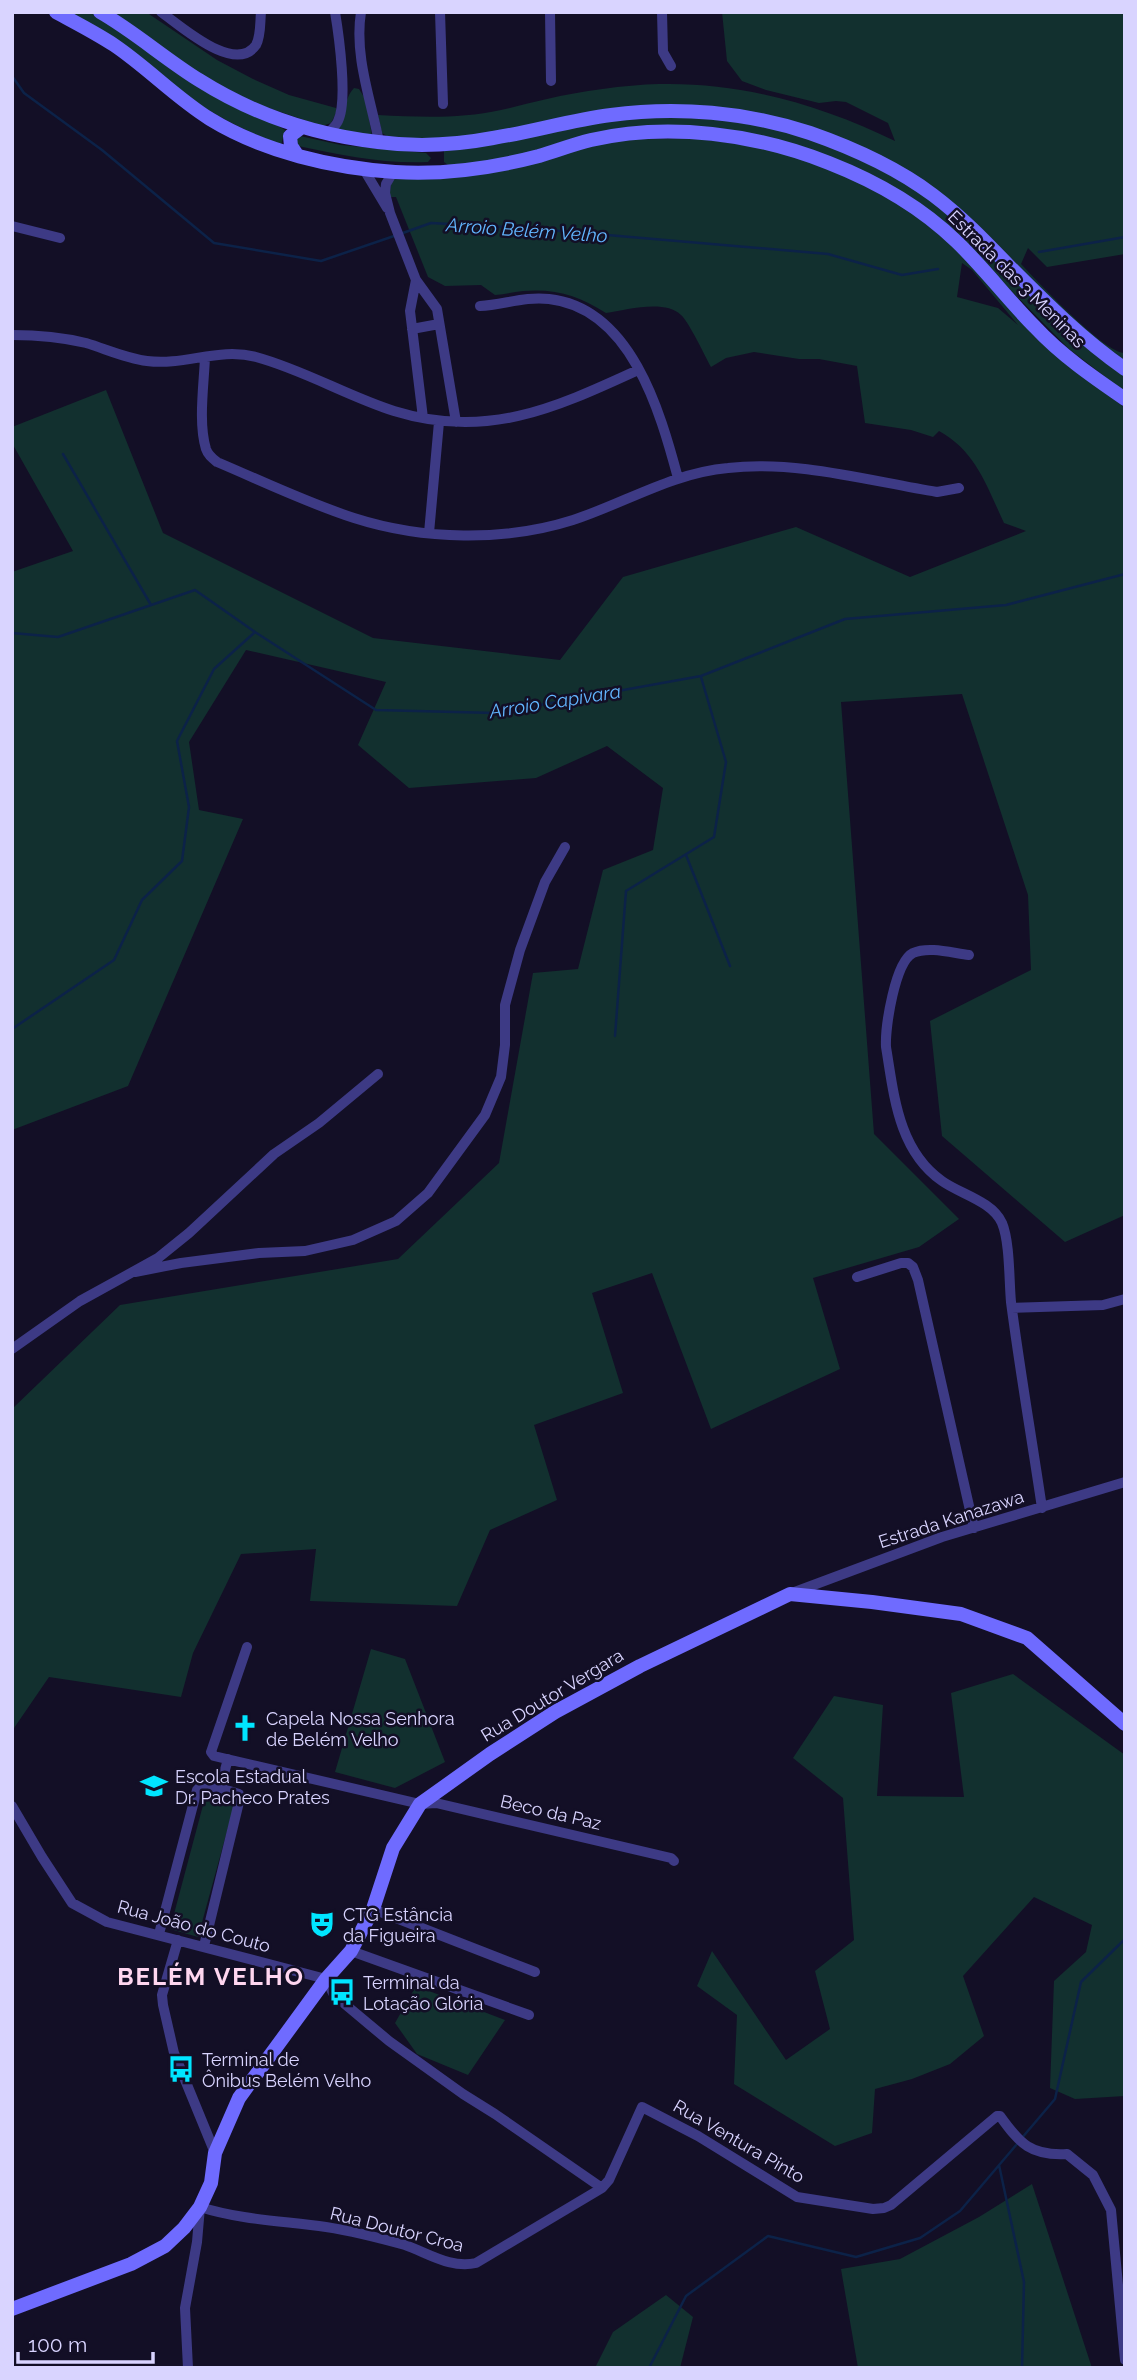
<svg xmlns="http://www.w3.org/2000/svg" width="1137" height="2380" viewBox="0 0 1137 2380" font-family="Raleway,sans-serif">
<style>
.green{fill:#12302f;fill-rule:evenodd}
.lines{fill:none;stroke-linecap:round;stroke-linejoin:round}
.stream{stroke:#0c2248;stroke-width:2.5}
.minor{stroke:#3d3a85;stroke-width:10}
.secondary{stroke:#6f6bff;stroke-width:14}
.labels{text-anchor:middle;dominant-baseline:central;stroke-width:5;stroke-linejoin:round;paint-order:stroke}
.street-label{font-size:18px;fill:#d9d4ff;stroke:#130f26}
.poi-label{font-size:18px;fill:#d9d4ff;stroke:#130f26;text-anchor:start}
.water-label{font-size:19px;font-style:italic;fill:#62b6ff;stroke:#130f26}
.district-label{font-size:24px;font-weight:bold;letter-spacing:2px;fill:#ffd6f0;stroke:#130f26}
</style>
<rect width="100%" height="100%" fill="#130f26"/>
<path class="green" d="M65 12H91L285 130 281 145C201 115 135 60 65 12Z
M109 12H146L217 60 253 79 289 95 336 108V113L331 123 322 126 254 103 194 71Z
M722 12H1125V254L1047 267 1028 248 1021 264C1037 281 1105 354 1125 353V359H1120L880 157 715 108 431 140 387 136 382 133 378 115C419 117 460 119 501 110 516 107 532 102 547 99 581 91 624 85 659 84 742 82 821 105 895 141L888 123 846 102 836 101 819 103 766 90 742 81 727 61Z
M354 88 359 89 366 100 372 136 338 130C347 116 343 99 354 88Z
M631 117H699L787 130 864 159 929 198 1099 358 1125 377V392L1069 349 971 250 880 181 697 129 499 160 448 165 444 162V150Z
M300 136 341 145 426 153 431 158 428 162C383 164 341 155 298 146L295 138Z
M696 138 776 150 847 176 910 211 954 246 1063 361 1125 408V1215L1065 1242 942 1136 930 1021 1031 970 1028 895 962 694 841 702 874 1134 959 1219 919 1247 813 1278 840 1369 711 1429 652 1273 592 1293 623 1393 534 1425 557 1500 490 1530 457 1606 310 1601 316 1549 241 1554 193 1653 181 1697 49 1677 12 1731V1409L120 1305 398 1259 499 1163 533 973 578 969 603 870 653 850 663 788 607 746 536 778 409 788 358 745 386 682 246 650 189 742 199 810 243 819 128 1086 12 1130V572L73 551 12 443V427L106 390 163 533 373 638 560 660 623 577 796 527 910 577 1026 531 1004 523C987 487 976 451 939 431L933 437 911 430 865 423 857 366 819 359H799L754 352 726 358 711 367C705 356 689 322 681 315 665 299 626 310 606 313 580 296 555 288 523 291 514 292 505 294 495 295L481 285 445 286 428 277 396 197H389L392 179 628 139ZM962 263 972 270 1018 325 998 308 957 297Z
M371 1649 405 1659 445 1762 395 1788 335 1772Z
M1013 1674 1125 1755V2096L1075 2099 1050 2088 1054 1981 1086 1952 1092 1925 1034 1897 963 1976 984 2036 950 2064 912 2079 875 2089 872 2133 835 2146 734 2084 737 2015 697 1986 712 1951 786 2060 830 2029 815 1971 854 1940 843 1798 793 1758 834 1696 883 1705 877 1796 964 1797 951 1693Z
M206 1794 235 1802 198 1937 170 1929Z
M416 1986 505 2020 468 2075 417 2054 395 2023Z
M1032 2184 1092 2368H858L841 2269 900 2259 979 2217Z
M666 2295 693 2317 680 2368H595L613 2332Z"/>
<g class="lines">
<path class="stream" d="M12 76 24 93 102 150 214 243 321 261 394 236
M400 234 431 223 526 228 828 254 902 275 938 269
M1039 252 1125 237
M63 454 151 605
M12 633 58 637 195 590 255 632 376 710 495 713 701 676 845 619 1006 605 1125 574
M686 855 730 966
M12 1029 114 960 142 900 182 861 189 807 177 741 214 669 255 632
M615 1036 626 891 714 837 726 762 701 677
M1021 2139 1055 2099 1081 1982 1125 1939
M999 2165 1024 2282 1022 2368
M649 2368 686 2296 768 2236 856 2257 920 2238 960 2211 1017 2144"/>
<path class="minor" d="M161 12C181 26 235 75 256 45 261 36 260 22 261 12
M361 12C354 56 371 100 379 142
M440 12 443 104
M550 12 551 81
M662 12 663 52 671 66
M327 134C331 130 336 126 338 121 348 101 339 36 335 12
M363 168 387 208
M393 172 386 184 385 193 390 213 416 280 437 309 456 422
M12 226 60 238
M416 280 410 311 423 418
M480 306C503 305 525 296 549 299 631 308 660 411 678 478
M412 329 439 324
M12 335C37 335 61 337 86 343 106 349 125 358 147 361 185 366 219 347 256 357 304 370 347 396 394 411 487 440 555 408 638 370
M205 357C204 384 198 423 206 449 208 455 212 458 217 462 262 481 307 503 354 518 423 540 504 542 573 520 625 503 672 473 728 468 797 460 869 481 937 492L959 488
M429 533 439 422
M969 955C952 953 929 946 913 953 895 962 885 1027 886 1047 894 1095 898 1150 942 1181 960 1194 992 1201 1002 1223 1010 1242 1009 1281 1011 1302 1020 1371 1032 1440 1042 1508
M135 1272 181 1263 259 1253 305 1251 353 1240 396 1221 428 1193 485 1115 501 1077 505 1045V1005L520 950 545 882 565 847
M857 1277 901 1263H908L913 1267 918 1280 974 1528
M1012 1308 1103 1305 1125 1299
M12 1349 80 1301 158 1258 189 1233 274 1154 319 1123 378 1074
M792 1593 942 1537 1125 1482
M247 1647 211 1752 214 1756 420 1804 436 1803 671 1858 674 1861
M12 1806 42 1857 72 1903 107 1922 326 1979 334 1995 389 2041 463 2094 495 2114 602 2188
M373 1909 535 1972
M159 1934 197 1790 201 1786 220 1788 228 1759
M178 1940 162 1995 163 2005 174 2053 215 2153
M204 1946 240 1798 239 1794 220 1788
M351 1951 529 2015
M188 2368 185 2308 197 2242 200 2207C241 2220 284 2221 326 2227 352 2231 380 2238 405 2245 428 2253 451 2269 476 2263L602 2188 609 2180 642 2107 698 2136 797 2197 873 2209 884 2208 891 2205 997 2116H1000C1020 2144 1031 2156 1067 2154L1093 2175 1111 2210 1125 2360"/>
<path class="secondary" d="M56 12C76 23 96 33 114 45 148 68 176 98 210 119 264 152 333 168 395 172 443 175 493 168 539 156 556 151 574 144 591 140 668 122 757 134 829 163 875 181 922 208 957 242 985 269 1008 300 1035 327 1061 355 1093 377 1125 399
M100 12C135 32 165 59 199 80 253 114 315 135 378 142 415 147 456 145 493 138 532 132 571 120 611 115 677 106 747 112 810 133 853 148 897 168 933 195 961 216 985 241 1009 266 1046 303 1082 339 1125 369
M297 155 291 146 290 136 302 127
M12 2309 131 2264 165 2246 184 2228 200 2207 211 2183 215 2153 239 2098 326 1979 351 1951 373 1909 393 1848 420 1804 490 1754 555 1712 640 1666 790 1594 872 1602 961 1614 1027 1638 1125 1724"/>
</g>
<defs>
<symbol id="church-bare" viewBox="-9 -9 18 18"><path d="M-1.2-6h2.4v3.5h3.3v2.4h-3.3V6h-2.4V-.1h-3.3v-2.4h3.3Z" fill="#00e5ff" stroke="#130f26" stroke-width="2.5" paint-order="stroke"/></symbol>
<symbol id="school-bare" viewBox="-9 -9 18 18"><path d="M0-5L7-2L0 1L-7-2ZM-4 1L0 2.5L4 1V4Q0 6-4 4Z" fill="#00e5ff" stroke="#130f26" stroke-width="2.5" paint-order="stroke"/></symbol>
<symbol id="theatre-bare" viewBox="-9 -9 18 18"><path d="M-5-5.5Q0-4 5-5.5V0Q5 5 0 6Q-5 5-5 0ZM-3.3-2.5H-1v1.5H-3.3ZM1-2.5H3.3v1.5H1ZM-2.8 1Q0 5.5 2.8 1Z" fill="#00e5ff" stroke="#130f26" stroke-width="2.5" paint-order="stroke"/></symbol>
<symbol id="bus-bare" viewBox="-9 -9 18 18"><path d="M-5-6H5V4H4V6H2V4H-2V6H-4V4H-5ZM-3.5-4V0h7V-4ZM-3.5 1.2v1.5H-2V1.2ZM2 1.2v1.5H3.5V1.2Z" fill="#00e5ff" stroke="#130f26" stroke-width="2.5" paint-order="stroke"/></symbol>
</defs>
<g fill-rule="evenodd">
<use href="#church-bare" x="226" y="1709" width="38" height="38"/>
<use href="#school-bare" x="135" y="1767" width="38" height="38"/>
<use href="#theatre-bare" x="303" y="1905" width="38" height="38"/>
<use href="#bus-bare" x="323" y="1973" width="38" height="38"/>
<use href="#bus-bare" x="162" y="2050" width="38" height="38"/>
</g>
<g class="labels">
<g class="street-label">
<text transform="translate(1017 279) rotate(45)">Estrada das 3 Meninas</text>
<text transform="translate(951 1519) rotate(-18)">Estrada Kanazawa</text>
<text transform="translate(552 1695) rotate(-31)">Rua Doutor Vergara</text>
<text transform="translate(551 1812) rotate(13)">Beco da Paz</text>
<text transform="translate(194 1926) rotate(15)">Rua João do Couto</text>
<text transform="translate(739 2141) rotate(30)">Rua Ventura Pinto</text>
<text transform="translate(397 2229) rotate(14)">Rua Doutor Croa</text>
</g>
<g class="poi-label">
<text x="266" y="1718">Capela Nossa Senhora<tspan x="266" dy="21">de Belém Velho</tspan></text>
<text x="175" y="1776">Escola Estadual<tspan x="175" dy="21">Dr. Pacheco Prates</tspan></text>
<text x="343" y="1914">CTG Estância<tspan x="343" dy="21">da Figueira</tspan></text>
<text x="363" y="1982">Terminal da<tspan x="363" dy="21">Lotação Glória</tspan></text>
<text x="202" y="2059">Terminal de<tspan x="202" dy="21">Ônibus Belém Velho</tspan></text>
</g>
<g class="water-label">
<text transform="translate(527 230) rotate(4)">Arroio Belém Velho</text>
<text transform="translate(555 701) rotate(-9)">Arroio Capivara</text>
</g>
<g class="district-label">
<text x="211" y="1976">BELÉM VELHO</text>
</g>
</g>
<rect width="1137" height="2380" fill="none" stroke="#d9d4ff" stroke-width="28"/>
<path d="M18 2352v10h135v-10" fill="none" stroke="#d9d4ff" stroke-width="3.5"/>
<text x="28" y="2352" font-size="21" fill="#d9d4ff" stroke="#130f26" stroke-width="5" paint-order="stroke">100 m</text>
</svg>
